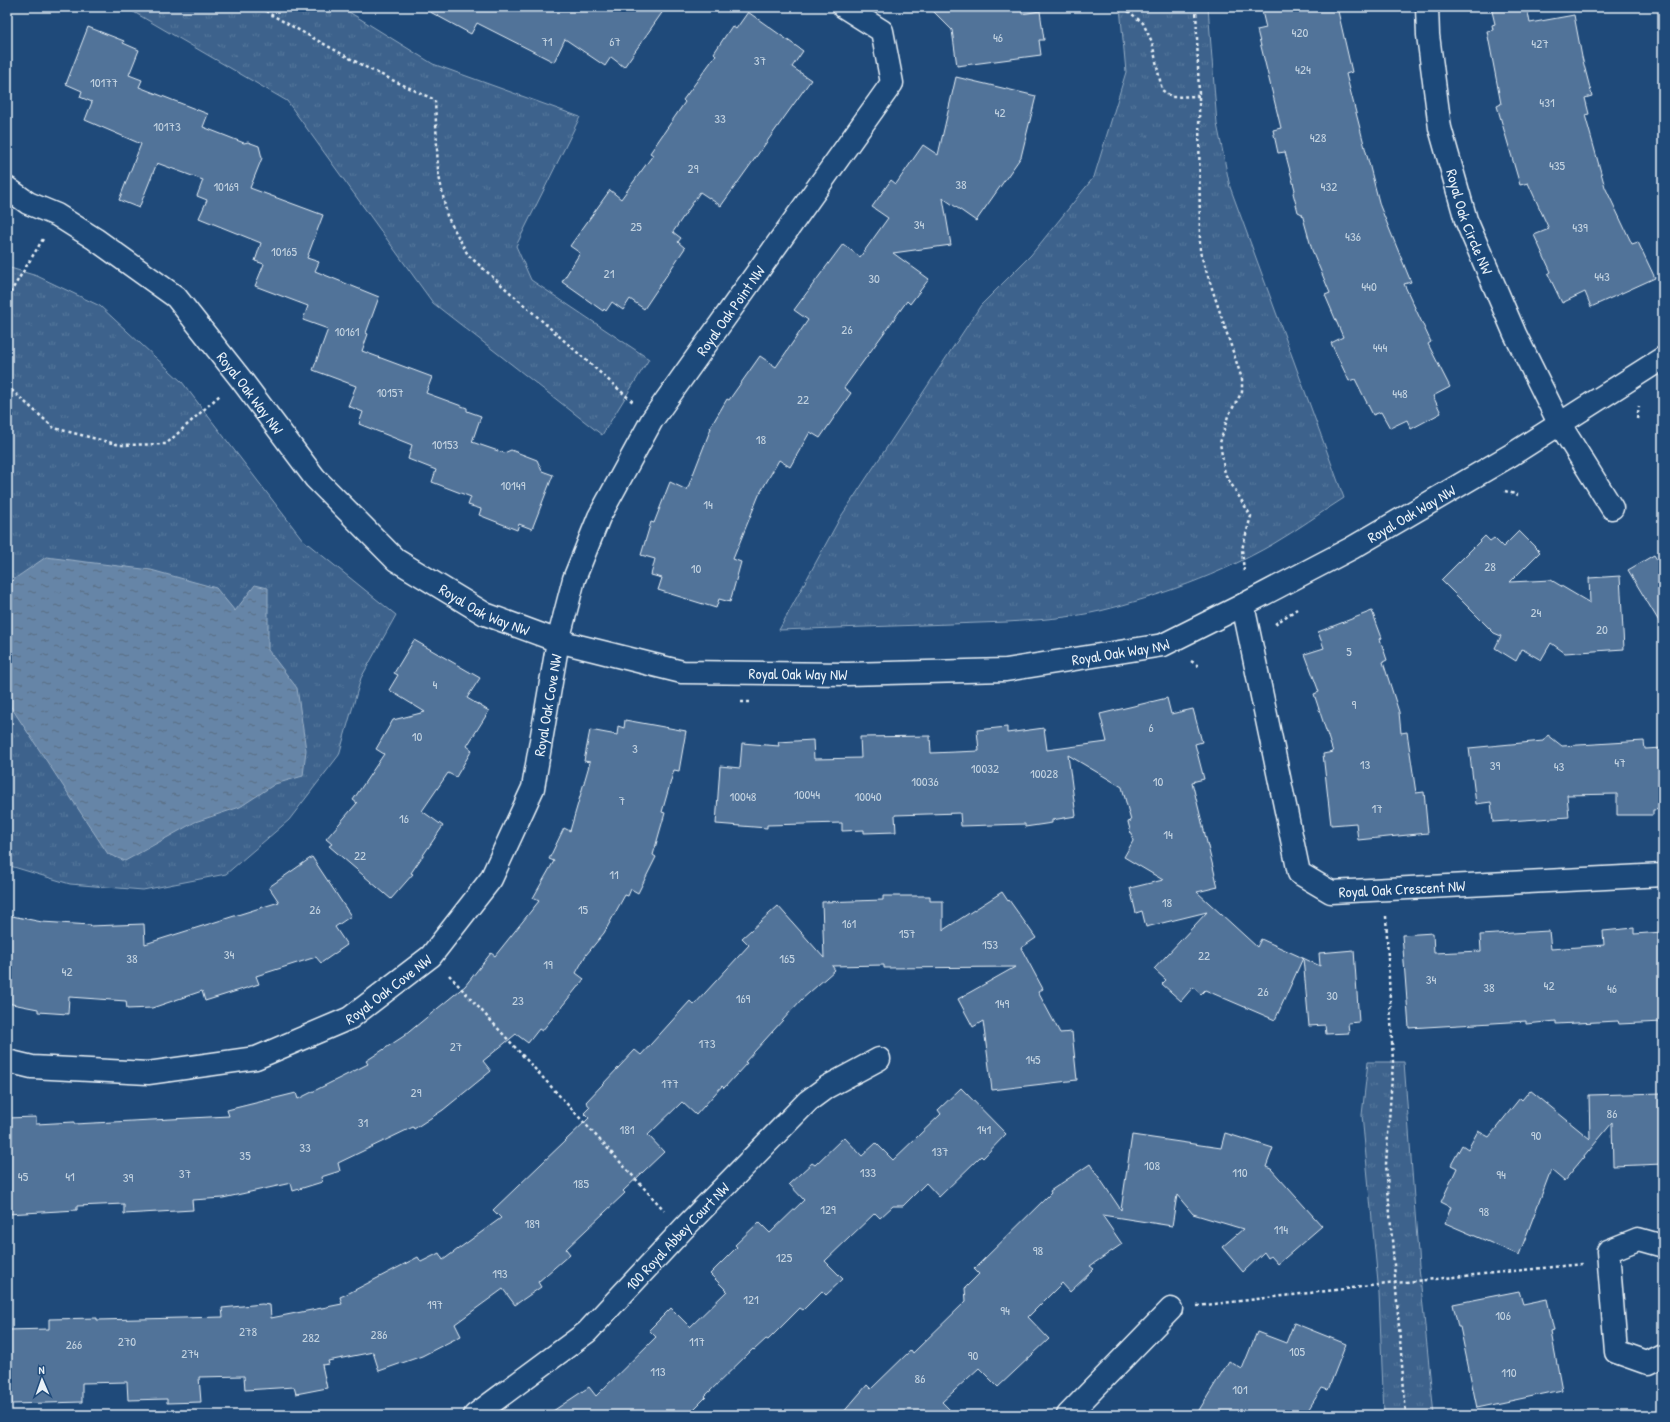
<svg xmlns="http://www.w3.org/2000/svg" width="1670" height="1422" viewBox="0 0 1670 1422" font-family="'Patrick Hand',sans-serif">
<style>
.park{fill:url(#park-tufts);stroke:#92aac2}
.water{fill:url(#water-ripples);stroke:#9ab0c7}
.building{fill:#517399;stroke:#e8f1f8}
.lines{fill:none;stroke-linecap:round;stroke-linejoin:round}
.street-casing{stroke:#e8f1f8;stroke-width:25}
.secondary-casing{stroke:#e8f1f8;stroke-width:25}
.path{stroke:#e8f1f8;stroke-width:2.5;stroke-dasharray:3 3;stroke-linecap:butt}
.street{stroke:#1f4a7a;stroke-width:22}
.secondary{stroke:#1f4a7a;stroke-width:22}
.labels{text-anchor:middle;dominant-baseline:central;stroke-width:3;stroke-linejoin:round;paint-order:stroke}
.number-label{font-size:13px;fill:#c2d2e0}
.street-label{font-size:15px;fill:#e8f1f8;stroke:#1f4a7a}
</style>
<defs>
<pattern id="park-tufts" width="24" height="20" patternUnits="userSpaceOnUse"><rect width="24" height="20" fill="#3c628c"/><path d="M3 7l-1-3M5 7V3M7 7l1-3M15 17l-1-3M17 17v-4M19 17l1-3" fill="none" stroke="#58799d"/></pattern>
<pattern id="water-ripples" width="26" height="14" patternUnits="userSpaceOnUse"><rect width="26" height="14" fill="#6685a7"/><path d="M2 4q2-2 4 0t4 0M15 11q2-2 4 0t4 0" fill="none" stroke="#596d82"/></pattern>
</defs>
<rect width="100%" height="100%" fill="#1f4a7a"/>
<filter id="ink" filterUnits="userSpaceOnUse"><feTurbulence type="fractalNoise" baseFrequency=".025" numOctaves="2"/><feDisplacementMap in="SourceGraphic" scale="8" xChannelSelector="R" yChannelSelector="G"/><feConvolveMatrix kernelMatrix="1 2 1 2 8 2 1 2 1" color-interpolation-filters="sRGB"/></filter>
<g filter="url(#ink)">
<path class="park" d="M125 7H341L433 64 580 117 516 246 531 280 649 359 602 435 433 303 287 101Z
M1120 7H1208L1217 124 1230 187 1344 498C1320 513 1297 530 1273 544 1219 575 1160 596 1100 611 1070 618 1038 620 1007 622L779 630 840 518 981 305 1031 255 1094 177 1126 72Z
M7 267 37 276 100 306 182 382 303 540 396 615 361 678 339 755 289 820 226 874 143 890 70 884 7 865Z
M1368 1062H1404L1419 1267 1434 1415H1384L1379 1293 1362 1115Z"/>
<path class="water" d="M46 557 151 570 216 588 235 611 255 585 268 588V650L297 688 306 750 303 776 275 784 240 807 195 822 125 861 108 854 7 701V584Z"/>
<path class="building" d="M421 7H666L624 67 611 57 605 66 565 39 554 62 477 23 471 34Z
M929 7H1021L1022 14 1040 11 1044 40H1039L1041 55 957 66 952 30Z
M1261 7H1337L1352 72 1346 74 1380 206 1411 282 1404 284 1431 342 1428 344 1450 387 1433 396 1441 413 1411 429 1407 420 1390 428 1381 412 1373 415 1355 379 1349 381 1331 343 1343 337 1325 295 1330 293 1312 250 1302 214 1298 212 1293 193 1295 190 1285 152 1278 153 1273 130 1281 128 1257 30 1266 28Z
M1491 7H1527L1530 23 1574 15 1582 57 1592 96 1585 98 1589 114 1585 115 1605 187 1632 244 1638 242 1655 278 1591 307 1585 292 1562 303 1548 274 1551 272 1534 235 1549 229 1528 183 1520 185 1497 106 1501 104 1487 31 1493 30 1492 25 1495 24Z
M748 12 803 51 792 67 811 80 721 206 700 192 673 232 681 238 678 242 685 248 644 309 630 299 623 310 612 302 606 311 604 309 603 311 562 282 580 253 570 246 610 190 621 199 653 155 650 153 685 102 683 100 716 55 714 53 732 26 736 29Z
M88 27 124 41 123 43 139 50 129 75 142 80 139 87 208 114 203 127 244 143 248 142 259 146 262 158 250 188 323 215 307 258 319 262 315 271 379 297 366 333 368 334 362 351 432 377 426 393 467 408V411L481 416 472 442 504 453 511 450 537 460 542 471 553 475 532 529 519 524 517 530 479 515 481 509 468 505 471 497 432 482 436 470 408 459 412 445 359 424 363 412 348 406 356 386 313 370 328 329 303 320 308 306 255 286 264 264 255 261 261 243 199 218 207 200 197 196 203 180 157 163 139 208 119 200 141 144 85 120 92 102 80 97 82 91 66 84Z
M956 77 1036 96 1021 157 976 221 943 198 951 245 893 253 929 279 910 304 907 301 844 388 851 393 820 438 810 432 790 467 779 460 759 495 733 559 741 562 730 602 719 599 716 608 658 590 662 578 651 575 655 559 641 555 651 522 654 523 670 482 687 490 711 428H710L727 399 729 400 760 356 776 367 808 320 794 310 843 244 860 257 888 218 872 207 891 180 896 184 923 145 938 155Z
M1519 531 1540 552 1510 582 1551 580 1590 603 1589 578 1620 576 1624 649 1565 653 1551 643 1541 660 1522 649 1516 661 1495 648 1501 636 1494 633 1441 580 1485 536 1490 541 1494 538 1503 547Z
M1654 555 1663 569V628L1628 570Z
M1372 611 1382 638 1380 639 1387 660 1383 662 1399 712 1401 733 1407 732 1416 793 1424 792 1428 833 1358 840 1356 823 1331 825 1323 754 1333 752 1314 694 1319 692 1305 654 1324 648 1318 632Z
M414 640 480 678 467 698 489 711 467 746 472 750 456 777 448 773 422 811 443 826 411 873 413 874 391 899 329 846 332 844 326 839 357 803 353 800 384 754 376 749 393 720 425 712 389 690 398 675 394 673Z
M1167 698 1171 714 1193 709 1202 742 1195 744 1204 779 1192 782 1218 887 1197 892 1257 947 1261 939 1303 958 1275 1020 1205 990 1201 994 1193 987 1181 1001 1162 984 1166 980 1154 969 1207 912 1146 927 1142 911 1136 913 1130 888 1163 880 1124 857 1133 841 1128 822 1131 821 1122 787 1068 755 1076 816 1052 820V823L1025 827V824L961 826 960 813 895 815 896 832 864 833V830L842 831V823L767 825V828L716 824 720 766 740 768 742 743 779 746 778 742 813 740 814 759 861 758 860 737 930 736 931 753 979 751 977 730 1007 727V733L1044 728 1047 750 1107 742 1100 714Z
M625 720 686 731 679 771 674 770 662 812 665 813 653 855 656 857 638 893 631 889 628 896 625 895 604 933 586 955 576 973 584 979 542 1031 539 1029 528 1043 516 1034 483 1061 491 1071 443 1110 414 1129 413 1127 338 1163 340 1171 321 1177 322 1182 293 1191 291 1183 223 1198 192 1200 193 1210 124 1214V1204L77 1206V1210L7 1214V1118L36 1117V1124L74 1122V1124L229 1116 227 1110 296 1093 298 1099 368 1064 366 1061 404 1036 465 986 491 953 495 956 539 901 533 898 554 861 549 859 564 828 570 831 590 762 584 761 590 730 617 735 618 726 624 728Z
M1548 735 1562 746 1644 741 1645 749 1663 748V809L1653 810V815H1617V794L1567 795 1569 817 1493 822 1491 802 1476 804 1469 748 1543 741Z
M312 857 351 916 335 927 347 945 321 963 316 957 256 976 259 984 205 1001 202 991 152 1008 127 1009 126 1001 69 997 68 1014 38 1012V1009L7 1003V915L42 922 91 925 90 926 144 924 145 944 279 902 269 887Z
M1002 892 1008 901 1009 900 1036 938 1021 948 1043 989 1038 992 1060 1033 1072 1032 1077 1080 992 1090 983 1021 973 1027 958 999 1015 967 884 968V965L832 966 835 970 801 1000 745 1062 747 1063 724 1088 722 1086 696 1115 682 1102 648 1135 664 1152 623 1191 625 1193 566 1249 570 1254 538 1282 541 1287 515 1305 503 1289 455 1324 461 1336 422 1356 379 1371 373 1352 328 1361 329 1364 322 1365 327 1388 296 1394 294 1387 245 1390 244 1376 199 1377 201 1402 167 1403V1399L128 1400 127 1382 82 1383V1402L12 1404 11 1376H7V1330L49 1329V1319L97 1318V1320L223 1317 222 1308 262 1304 270 1305 271 1318 342 1304 340 1297 349 1293 418 1257 421 1262 439 1253 443 1260 501 1218 493 1210 589 1118 584 1113 590 1107 586 1102 635 1050 641 1055 690 1001 694 1005 749 945 742 938 778 906 824 958 822 902 883 900V896H930V901H943V930Z
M1634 928V934L1663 932V1022L1619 1024 1618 1021 1556 1024V1021L1526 1024V1021L1409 1028 1402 935 1433 933 1434 953 1481 951 1480 935 1513 933 1549 931 1551 949 1604 945 1603 931Z
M1354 950 1359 1022 1348 1023 1349 1033 1326 1034 1325 1025 1309 1026 1303 958 1320 966 1319 953Z
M961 1088 1006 1134 983 1158 981 1156 939 1197 926 1183 903 1206H893L880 1218 875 1213 825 1261 843 1279 826 1295 822 1291 803 1310 800 1308 768 1340 766 1339 754 1350 753 1349 705 1396 706 1397 688 1415H547L589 1387 596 1396 656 1337 649 1330 671 1308 690 1327 727 1291 710 1274 737 1247 735 1245 759 1222 770 1233 804 1200 789 1184 812 1163 815 1165 844 1137 862 1156 876 1143 893 1160 941 1114 938 1110Z
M1530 1090 1590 1139 1589 1095 1663 1093V1164L1613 1166 1612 1123 1564 1181 1551 1170 1519 1255 1445 1223 1451 1207 1441 1202 1457 1168 1451 1165 1462 1145 1468 1149 1478 1131 1489 1137 1520 1098 1522 1100Z
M1225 1133 1273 1148 1266 1167 1271 1169 1322 1226 1278 1264 1271 1256 1268 1258 1264 1252 1243 1272 1222 1247 1243 1229 1193 1214 1177 1195 1172 1226 1102 1215 1122 1244 1090 1266 1094 1269 1070 1292 1062 1283 1028 1317 1049 1339 998 1387 979 1368 942 1402 955 1415H841L867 1385 871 1389 911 1350 913 1353 966 1301 965 1288 979 1274 974 1269 1051 1193 1050 1191 1090 1164 1121 1210 1132 1135 1221 1148Z
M1519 1291 1523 1304 1547 1299 1554 1331 1551 1332 1562 1390 1477 1408 1460 1327H1458L1453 1304Z
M1294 1323 1346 1344 1328 1390 1322 1388 1305 1415H1196L1229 1361 1242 1369 1257 1332 1286 1343Z"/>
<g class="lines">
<defs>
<g id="street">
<path id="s1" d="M1427 7 1428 35 1440 128 1466 220 1515 334 1559 423 1612 508"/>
<path id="s2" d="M1243 605 1299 873 1331 892 1663 875"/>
<path id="s3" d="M7 1061 32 1067 148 1073 256 1058 350 1018 431 956 491 879 533 788 558 641 574 579 599 517 652 420 892 83 882 31 844 7"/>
<path d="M1663 1246 1638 1239 1608 1251 1616 1352 1647 1363 1663 1355"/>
<path id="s4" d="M475 1415 587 1332 683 1229 808 1101 827 1087 879 1059"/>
<path d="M1068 1415 1171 1309"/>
</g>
<g id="secondary">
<path id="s5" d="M7 188 28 203 57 215 95 239 176 297 240 378 315 478 396 560 485 614 558 641 682 672 847 674 1006 670 1163 645 1243 605 1352 548 1511 455 1663 358"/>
</g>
</defs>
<use href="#street" class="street-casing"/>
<use href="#secondary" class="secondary-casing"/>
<path class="path" d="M261 7 270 14 369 69 435 100 438 171 447 216 468 255 633 402
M1123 7 1143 23 1152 42 1162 90 1172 97 1199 96
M1196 7 1199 96 1200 252 1242 379V392L1228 416 1220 443 1225 474 1251 516 1242 549 1244 573
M7 298 43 239
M7 386 54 428 120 445 166 444 220 395
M1637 419 1639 406
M1505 491 1518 495
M1275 624 1297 609
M1191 661 1200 667
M741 702H750
M1386 916 1393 1062 1386 1164 1406 1415
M449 975 664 1210
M1197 1306 1396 1283 1582 1264"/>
<use href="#street" class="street"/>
<use href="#secondary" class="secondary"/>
</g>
</g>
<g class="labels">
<g class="number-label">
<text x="1300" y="32">420</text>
<text x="998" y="37">46</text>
<text x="547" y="41">71</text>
<text x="615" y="41">67</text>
<text x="1540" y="43">427</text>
<text x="760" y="60">37</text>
<text x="1303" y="69">424</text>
<text x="104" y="82">10177</text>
<text x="1547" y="102">431</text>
<text x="1000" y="112">42</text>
<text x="720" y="118">33</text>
<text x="167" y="126">10173</text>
<text x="1318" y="137">428</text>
<text x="1557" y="165">435</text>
<text x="693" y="168">29</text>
<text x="961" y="184">38</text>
<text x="226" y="186">10169</text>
<text x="1329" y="186">432</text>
<text x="919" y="224">34</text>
<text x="636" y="226">25</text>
<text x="1580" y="227">439</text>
<text x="1353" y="236">436</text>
<text x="284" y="251">10165</text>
<text x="609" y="273">21</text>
<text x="1602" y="276">443</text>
<text x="874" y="278">30</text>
<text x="1369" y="286">440</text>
<text x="847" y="329">26</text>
<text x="347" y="331">10161</text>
<text x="1380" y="347">444</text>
<text x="390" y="392">10157</text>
<text x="1400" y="393">448</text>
<text x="803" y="399">22</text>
<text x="761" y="439">18</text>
<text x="445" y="444">10153</text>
<text x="513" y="485">10149</text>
<text x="708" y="504">14</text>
<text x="1490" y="566">28</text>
<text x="696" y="568">10</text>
<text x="1536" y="612">24</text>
<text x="1602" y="629">20</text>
<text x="1349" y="651">5</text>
<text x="435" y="684">4</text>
<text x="1354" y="704">9</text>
<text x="1151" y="727">6</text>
<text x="417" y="736">10</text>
<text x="635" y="748">3</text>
<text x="1620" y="762">47</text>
<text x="1365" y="764">13</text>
<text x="1495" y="765">39</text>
<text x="1559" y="766">43</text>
<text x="985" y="768">10032</text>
<text x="1044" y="773">10028</text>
<text x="925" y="781">10036</text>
<text x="1158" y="781">10</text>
<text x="807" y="794">10044</text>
<text x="743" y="796">10048</text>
<text x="868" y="796">10040</text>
<text x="622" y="800">7</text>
<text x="1377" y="808">17</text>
<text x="404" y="818">16</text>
<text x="1168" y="834">14</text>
<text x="360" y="855">22</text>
<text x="614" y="874">11</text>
<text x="1167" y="902">18</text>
<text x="315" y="909">26</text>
<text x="583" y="909">15</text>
<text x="849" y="923">161</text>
<text x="907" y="933">157</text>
<text x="990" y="944">153</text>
<text x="229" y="954">34</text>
<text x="1204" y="955">22</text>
<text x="132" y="958">38</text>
<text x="787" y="958">165</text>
<text x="548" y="964">19</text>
<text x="67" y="971">42</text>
<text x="1431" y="979">34</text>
<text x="1549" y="985">42</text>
<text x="1489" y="987">38</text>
<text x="1612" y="988">46</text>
<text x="1263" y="991">26</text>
<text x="1332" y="995">30</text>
<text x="743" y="998">169</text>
<text x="518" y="1000">23</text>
<text x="1002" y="1003">149</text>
<text x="707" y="1043">173</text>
<text x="456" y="1046">27</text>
<text x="1033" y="1059">145</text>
<text x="670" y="1083">177</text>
<text x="416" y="1092">29</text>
<text x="1612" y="1113">86</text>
<text x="363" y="1122">31</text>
<text x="627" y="1129">181</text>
<text x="984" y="1129">141</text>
<text x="1536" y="1135">90</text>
<text x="305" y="1147">33</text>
<text x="940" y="1151">137</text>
<text x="245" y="1155">35</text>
<text x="1152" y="1165">108</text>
<text x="868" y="1172">133</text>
<text x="1240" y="1172">110</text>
<text x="185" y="1173">37</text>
<text x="1501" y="1174">94</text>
<text x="23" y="1176">45</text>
<text x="70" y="1176">41</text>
<text x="128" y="1177">39</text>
<text x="581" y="1183">185</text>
<text x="828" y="1209">129</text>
<text x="1484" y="1211">98</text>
<text x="532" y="1223">189</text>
<text x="1281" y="1229">114</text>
<text x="1038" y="1250">98</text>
<text x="784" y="1257">125</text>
<text x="500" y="1273">193</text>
<text x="751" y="1299">121</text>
<text x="435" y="1304">197</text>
<text x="1005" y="1310">94</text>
<text x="1503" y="1315">106</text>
<text x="248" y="1331">278</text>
<text x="379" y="1334">286</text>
<text x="311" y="1337">282</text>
<text x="127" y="1341">270</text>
<text x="697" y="1341">117</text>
<text x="74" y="1344">266</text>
<text x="1297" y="1351">105</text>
<text x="190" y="1353">274</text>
<text x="973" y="1355">90</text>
<text x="658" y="1371">113</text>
<text x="1509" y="1372">110</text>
<text x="920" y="1378">86</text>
<text x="1240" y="1389">101</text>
</g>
<g class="street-label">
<text stroke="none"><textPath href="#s1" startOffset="220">Royal Oak Circle NW</textPath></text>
<text stroke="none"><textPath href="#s3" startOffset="1178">Royal Oak Point NW</textPath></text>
<text stroke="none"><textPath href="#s5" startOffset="323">Royal Oak Way NW</textPath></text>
<text stroke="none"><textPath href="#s5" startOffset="1619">Royal Oak Way NW</textPath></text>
<text stroke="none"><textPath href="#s5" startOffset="647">Royal Oak Way NW</textPath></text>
<text stroke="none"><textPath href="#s5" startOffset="1295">Royal Oak Way NW</textPath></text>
<text stroke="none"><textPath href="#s5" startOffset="971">Royal Oak Way NW</textPath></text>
<text stroke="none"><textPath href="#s3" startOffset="737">Royal Oak Cove NW</textPath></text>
<text stroke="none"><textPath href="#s2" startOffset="382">Royal Oak Crescent NW</textPath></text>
<text stroke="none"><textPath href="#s3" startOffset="401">Royal Oak Cove NW</textPath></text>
<text stroke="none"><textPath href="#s4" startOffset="271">100 Royal Abbey Court NW</textPath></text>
</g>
</g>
<rect width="1670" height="1422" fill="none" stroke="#1f4a7a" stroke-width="24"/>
<rect x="12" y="12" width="1646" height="1398" fill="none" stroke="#e8f1f8" stroke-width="1.5" filter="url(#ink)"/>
<g transform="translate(42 1380) rotate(358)" stroke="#1f4a7a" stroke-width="3" paint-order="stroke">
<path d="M0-3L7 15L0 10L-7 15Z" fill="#e8f1f8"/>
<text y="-6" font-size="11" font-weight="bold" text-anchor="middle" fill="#e8f1f8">N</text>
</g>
</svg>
